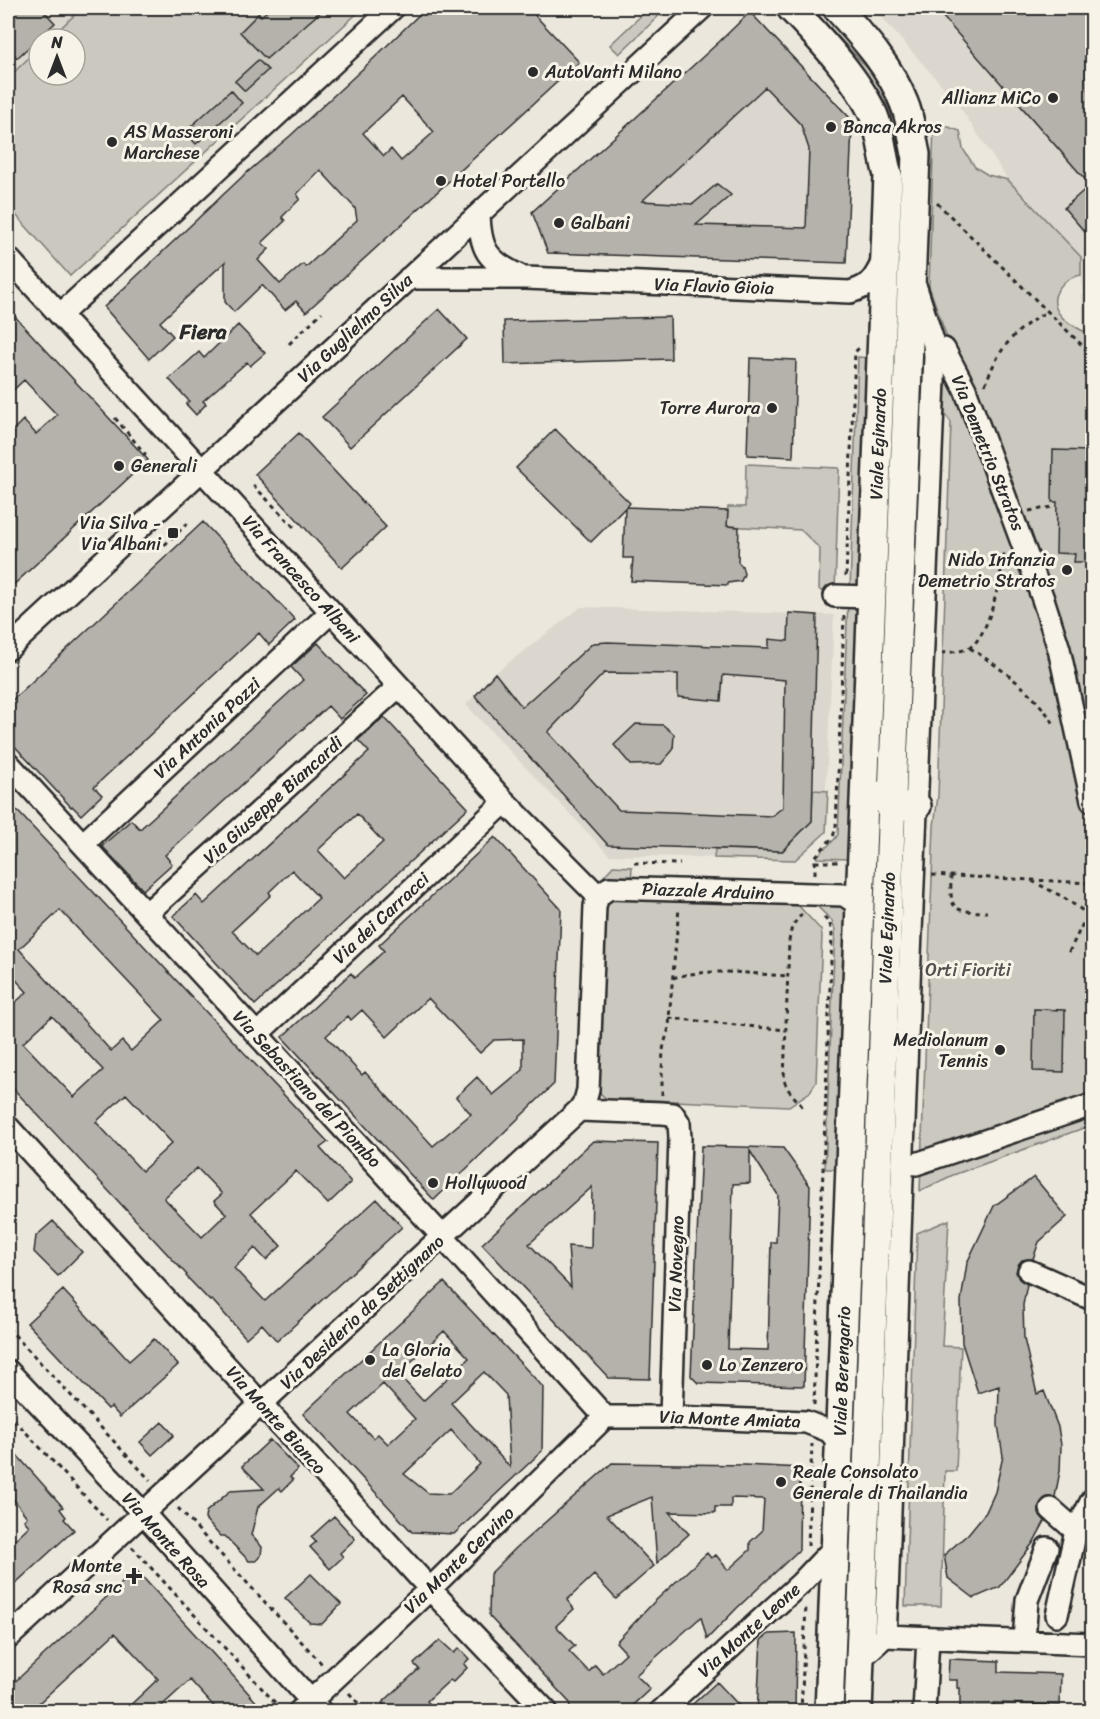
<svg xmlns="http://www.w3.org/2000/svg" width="1100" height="1719" viewBox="0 0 1100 1719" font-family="Sriracha,sans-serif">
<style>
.built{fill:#dbd7ce}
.green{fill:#cbc8bf;stroke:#7b7a75;stroke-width:1.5}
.building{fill:#b5b2ab;stroke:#2b2b2b;stroke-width:1.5;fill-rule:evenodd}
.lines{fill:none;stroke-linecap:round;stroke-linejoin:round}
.minor-casing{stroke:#2b2b2b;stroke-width:26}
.major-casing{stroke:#2b2b2b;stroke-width:32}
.path{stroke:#2b2b2b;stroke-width:3;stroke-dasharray:4.5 4.5;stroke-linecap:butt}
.minor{stroke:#f7f3e8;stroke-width:21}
.major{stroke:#f7f3e8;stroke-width:27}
.poi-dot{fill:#2b2b2b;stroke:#f7f3e8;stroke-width:2}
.labels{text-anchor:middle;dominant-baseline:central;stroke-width:6;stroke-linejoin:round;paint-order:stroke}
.poi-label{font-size:18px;fill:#2b2b2b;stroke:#f7f3e8;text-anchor:start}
.street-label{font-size:18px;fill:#2b2b2b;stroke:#f7f3e8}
.park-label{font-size:18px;fill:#535250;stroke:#f7f3e8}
.quarter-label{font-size:21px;font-weight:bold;fill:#2b2b2b;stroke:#f7f3e8}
</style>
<rect width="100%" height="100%" fill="#ebe7dd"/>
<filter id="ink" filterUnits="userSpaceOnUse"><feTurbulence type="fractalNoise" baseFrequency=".0167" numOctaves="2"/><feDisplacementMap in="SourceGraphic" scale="12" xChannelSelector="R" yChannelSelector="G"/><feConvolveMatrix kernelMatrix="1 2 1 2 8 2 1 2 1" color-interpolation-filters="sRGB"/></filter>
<g filter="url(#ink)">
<path class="built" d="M8 8H82L49 39H39V48L8 78Z
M873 8H1092V329L1083 331 1081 257 1008 180 955 100Z
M750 12 849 117 852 126 846 263 548 253 532 212 712 49Z
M581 607 834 615 824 834 795 860 609 855 466 705 495 673Z"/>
<path class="green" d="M82 8H363L70 276 8 206V78L39 48V75H75V39H49Z
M649 8H667L619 54 610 45Z
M804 8H812L882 84 892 101 904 151 890 520 886 504 898 170C898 156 899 142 896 128 885 84 834 41 804 8Z
M934 122 960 131 963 149 975 167 988 175 1008 180 1081 257V275C1061 278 1045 299 1062 317 1067 323 1076 327 1083 331L1092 329V1125L953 1175 920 1191 934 826 938 796 951 422 944 413 947 338 929 286Z
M921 334 926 340 911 800 903 793Z
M858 357 869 358 861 591 850 590Z
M746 464 839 468 835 592H822L819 589 820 549 801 530 727 526 728 507H745Z
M848 600H860L850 859 817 858C821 848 834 844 838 834Z
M813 790 828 791 826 832 795 860 714 858 715 849 783 851 812 821Z
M613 866 632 867 631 883 609 881 603 877Z
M612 896 797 904 821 930 822 936 816 1082 810 1092 789 1106 627 1099C613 1106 604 1099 595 1087L602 907Z
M815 904 848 905 839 1169H825L835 930 832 921Z
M858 1181H867L852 1600 843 1599Z
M949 1220 942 1346 961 1347 956 1471H945L941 1606H905L917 1233Z
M843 1613H850L847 1711 839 1712Z"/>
<path class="building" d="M8 8H41L55 23 17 58 8 47Z
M271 8H325L266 59 240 32 259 13 261 16Z
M426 8H528L579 62 306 312 296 301 285 310 262 285 234 312 225 302V262L160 322 173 336 149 359 104 307 243 176 290 136 370 62ZM402 97 434 132 401 161 391 149 384 156 363 133ZM320 170 355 208 357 220 306 267 303 264 280 284 258 260 269 249 262 243 285 221 282 217 300 199 297 194Z
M935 8H1092V240L1064 208 1090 185Z
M750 12 849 117 852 126 846 263 548 253 532 212 719 42ZM765 87 801 125 809 149 806 228 696 225 731 195 717 184 693 204 642 201Z
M258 60 268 70 245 91 235 81Z
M231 90 242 103 196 144 185 132Z
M8 309 148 460 8 590V435L23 420 36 434 57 415 24 380 8 395Z
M439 309 467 339 350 447 322 417Z
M670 317 671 359 505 364 504 321Z
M238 325 265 353 250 366 247 362 203 401 206 404 196 415 186 404 189 401 169 379 199 352 204 358Z
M750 358 796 360 793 457 747 455Z
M555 429 630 503 627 507 728 511 727 526 739 527 738 562 742 566 744 574 741 581 728 583V585L631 581 633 558H623L625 508 591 542 516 468Z
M299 433 386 527 342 568 255 474Z
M1053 450 1089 451V460H1092V562H1074L1075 554 1056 553 1057 502H1052Z
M203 522 295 620 269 645 259 633 94 787 102 795 81 815 72 806 71 807 8 739V704Z
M789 613 817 615 812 821 782 851 608 845 475 696 495 673 522 707 593 643 608 642 769 648V639L788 641ZM604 673 678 674V697L721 701 723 675 785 680 783 807 772 816 619 810 548 732Z
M318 643 366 695 340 719 328 706 165 855 172 864 143 890 102 846 131 820 140 829 303 680 291 667Z
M384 717 468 808 255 1005 173 916 196 895 204 904 369 752 358 740ZM357 814 383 842 344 878 318 850ZM292 870 319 898 256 956 232 931 271 895 269 892Z
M636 724 663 725 674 734 673 750 661 764 631 765 614 745Z
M8 801 328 1142 320 1148 351 1182 328 1204 296 1171 251 1213 281 1246 266 1260 255 1248 234 1268 265 1301 377 1199 402 1227 277 1341 262 1324 246 1338 212 1300 210 1301 186 1276 187 1275 8 1083V1009L27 992 8 971ZM60 910 164 1020 131 1051 122 1041 111 1051 19 949ZM52 1016 103 1070 74 1097 23 1043ZM126 1094 172 1143 142 1171 96 1122ZM197 1168 222 1194 214 1201 226 1214 202 1237 164 1198Z
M495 837 561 909 554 1084 434 1200 282 1037 351 973 355 978 384 951 379 945ZM428 998 480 1053 494 1040 523 1039V1070L493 1095 477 1077 456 1097 471 1114 433 1146 365 1072 362 1075 326 1036 348 1016 351 1020 362 1010 387 1037Z
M1034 1009 1065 1010 1064 1072 1033 1071Z
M593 1141 658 1143 650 1379 609 1378 482 1244ZM592 1187 591 1248 568 1246 571 1287 529 1244Z
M701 1146 783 1148 810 1186 804 1386 698 1383 691 1376ZM750 1151 778 1195 776 1242H771L768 1350 728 1349 733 1184 750 1183Z
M1034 1177 1067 1217 1039 1242 1033 1259 1022 1260 1018 1265 1016 1272 1019 1279 1027 1284 1023 1305 1024 1339 1037 1394 1044 1391 1058 1427 1061 1445 1060 1471 1055 1497H1046L1039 1506V1514L1045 1521 1033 1543 1000 1587 974 1598 948 1578 944 1555 968 1534 986 1512 995 1492 1003 1456 998 1425 999 1386 978 1393 962 1343 961 1301 967 1263 994 1206Z
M53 1221 82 1252 58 1276 34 1252 36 1236Z
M444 1282 543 1387 542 1451 454 1534 412 1532 303 1414ZM444 1331 469 1358 423 1401 398 1374ZM484 1372 506 1395 510 1467 451 1403ZM383 1384 415 1419 388 1444 378 1434 373 1438 350 1414ZM451 1430 480 1464 449 1494 428 1493 404 1474Z
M63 1290 129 1361 154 1339 178 1365 120 1417 111 1407 108 1409 27 1323Z
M162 1422 174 1435 152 1455 140 1442Z
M270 1440 298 1469 290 1477 293 1480 282 1491 279 1488 258 1507 251 1535 262 1547 261 1555 256 1561H249L225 1536H220L205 1519 206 1512 230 1491 264 1489 242 1466Z
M8 1445 63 1507 60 1509 66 1517 64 1519 74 1530 8 1590V1546L29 1526 24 1520 27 1517 8 1492Z
M612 1463 744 1465 800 1468 799 1550 737 1608 707 1639 701 1617 636 1675 650 1689 635 1703 632 1711H569L570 1703 489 1616 490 1574 516 1548ZM652 1497 657 1563 689 1534 669 1512 715 1513V1507H731V1498L764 1499 762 1531 750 1542V1550L728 1570 716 1555 711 1558 707 1553 654 1602 616 1642 626 1653 603 1674 595 1665 589 1672 569 1651 575 1646 556 1626 574 1609 567 1600 594 1575 616 1599 654 1566 607 1515Z
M334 1516 355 1539 340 1553 343 1557 330 1569 310 1547 316 1542 311 1537Z
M136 1570 235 1678 265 1712H219L190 1680 155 1712H123L158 1679 115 1633 29 1712H8V1688Z
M311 1574 341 1604 322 1624 310 1623 285 1598Z
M796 1633 795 1712H757L761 1640 769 1634Z
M440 1640 454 1653 459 1648 469 1659 464 1664 467 1668 453 1682 450 1680 427 1701 437 1712H390L382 1703 419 1669 414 1664Z
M949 1659 999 1661V1672L1061 1674 1060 1705 994 1703V1712L960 1710V1688H957V1680H948Z
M717 1682 745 1712H684Z"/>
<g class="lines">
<defs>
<path id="minor" d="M479 214C480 249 487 261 520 276
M8 258 505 802 598 896
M409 278H526L850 292C873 285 874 279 884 259
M60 315 393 8
M944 349 965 389 1043 599 1059 649 1092 801
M835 596 872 597
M8 649 702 8
M8 763 432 1225 605 1417
M83 844 331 612
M147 913 398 687
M257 1034 505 802
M579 1110 662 1113 673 1114 679 1123 680 1138 671 1417
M8 1127 430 1589 547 1712
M916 1164 1092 1105
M1029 1271 1092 1299
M8 1371 143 1513 321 1712
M605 1417H671L806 1422 829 1431 837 1440 839 1452
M1051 1509 1076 1531
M1057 1615 1076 1531 1092 1500
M885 1636 1092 1644
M8 1638 579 1110 585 1101 588 1090 595 906 598 896 609 888 844 895 853 901 860 910
M1024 1641 1027 1600 1047 1548
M860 1659 885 1636 887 1596 910 956 935 356 934 344 916 288
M299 1712 430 1589 605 1417
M660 1712 801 1583 835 1547
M924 1712 928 1638"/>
<path id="major" d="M791 8C819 38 857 77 874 116 882 135 882 156 888 175L829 1712
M837 8C863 37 890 66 904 103 911 119 912 137 916 154L858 1712
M880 795C888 808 903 806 917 806"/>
</defs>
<use href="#minor" class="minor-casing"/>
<use href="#major" class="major-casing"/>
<path class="path" d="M937 203 1092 355
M289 344 322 312
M985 385C999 348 1013 331 1048 311
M115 418 146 455
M253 485 296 529
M1029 511 1053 507
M158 551 189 522
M846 576 855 352 859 348
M970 648C1002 669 1033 691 1054 724
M942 653C950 652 961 652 969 648 990 636 1001 575 1004 553
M815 862H839
M634 863 680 864
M815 874V857L833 837 836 827 844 616
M932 875 1092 883
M951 875C950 912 952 911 987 912
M1032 881 1063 897 1092 917
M802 914 792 926 789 941 784 1080 787 1088 805 1110
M1069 952 1088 913
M673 978C709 967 750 974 788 976
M669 1018 786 1030
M662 1095C662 1080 662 1065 663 1051 664 1039 671 1029 669 1018L679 908
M8 1328 150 1480
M814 1405 832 934 830 924 821 914
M8 1413 107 1520
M178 1508 322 1664
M808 1546 812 1444
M132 1547 280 1708
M349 1693 366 1712
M801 1712 806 1606"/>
<use href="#minor" class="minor"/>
<use href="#major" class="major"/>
</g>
</g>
<g class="poi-dot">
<circle cx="533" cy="72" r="6"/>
<circle cx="1053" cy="98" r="6"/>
<circle cx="831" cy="127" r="6"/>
<circle cx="112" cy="142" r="6"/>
<circle cx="441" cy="181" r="6"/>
<circle cx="559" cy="223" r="6"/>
<circle cx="772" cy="408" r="6"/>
<circle cx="119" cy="466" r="6"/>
<rect x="167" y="527" width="12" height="12" rx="3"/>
<circle cx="1067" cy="570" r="6"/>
<circle cx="1000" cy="1050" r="6"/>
<circle cx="433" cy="1183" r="6"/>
<circle cx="370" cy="1360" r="6"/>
<circle cx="707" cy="1365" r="6"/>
<circle cx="781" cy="1482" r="6"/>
<path d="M131 1567h6v6h6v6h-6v6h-6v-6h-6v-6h6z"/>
</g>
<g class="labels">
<g class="poi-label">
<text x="545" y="72">AutoVanti Milano</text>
<text x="1041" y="98" text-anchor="end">Allianz MiCo</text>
<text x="843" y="127">Banca Akros</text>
<text x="124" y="132">AS Masseroni<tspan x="124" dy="21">Marchese</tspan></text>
<text x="453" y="181">Hotel Portello</text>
<text x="571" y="223">Galbani</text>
<text x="760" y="408" text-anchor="end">Torre Aurora</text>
<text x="131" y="466">Generali</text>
<text x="161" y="523" text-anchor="end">Via Silva -<tspan x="161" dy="21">Via Albani</tspan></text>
<text x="1055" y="560" text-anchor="end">Nido Infanzia<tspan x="1055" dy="21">Demetrio Stratos</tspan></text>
<text x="988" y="1040" text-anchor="end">Mediolanum<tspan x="988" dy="21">Tennis</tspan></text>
<text x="445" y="1183">Hollywood</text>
<text x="382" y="1350">La Gloria<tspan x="382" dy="21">del Gelato</tspan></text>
<text x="719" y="1365">Lo Zenzero</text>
<text x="793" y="1472">Reale Consolato<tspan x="793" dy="21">Generale di Thailandia</tspan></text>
<text x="122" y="1566" text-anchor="end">Monte<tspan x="122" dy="21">Rosa snc</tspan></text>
</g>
<g class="street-label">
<text transform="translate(714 286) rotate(2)">Via Flavio Gioia</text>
<text transform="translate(355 328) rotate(-43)">Via Guglielmo Silva</text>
<text transform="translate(878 444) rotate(-88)">Viale Eginardo</text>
<text transform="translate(988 453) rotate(68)">Via Demetrio Stratos</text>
<text transform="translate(301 579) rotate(48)">Via Francesco Albani</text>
<text transform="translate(207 728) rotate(-43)">Via Antonia Pozzi</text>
<text transform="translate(273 800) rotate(-42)">Via Giuseppe Biancardi</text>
<text transform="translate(708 891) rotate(2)">Piazzale Arduino</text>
<text transform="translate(381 918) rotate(-43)">Via dei Carracci</text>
<text transform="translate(887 928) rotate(-88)">Viale Eginardo</text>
<text transform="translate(307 1089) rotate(47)">Via Sebastiano del Piombo</text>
<text transform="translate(676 1264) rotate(-88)">Via Novegno</text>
<text transform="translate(362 1312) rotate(-43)">Via Desiderio da Settignano</text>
<text transform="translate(842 1371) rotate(-88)">Viale Berengario</text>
<text transform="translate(730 1419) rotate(2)">Via Monte Amiata</text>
<text transform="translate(276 1420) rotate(48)">Via Monte Bianco</text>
<text transform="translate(166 1540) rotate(48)">Via Monte Rosa</text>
<text transform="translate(459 1560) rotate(-44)">Via Monte Cervino</text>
<text transform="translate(749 1630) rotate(-42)">Via Monte Leone</text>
</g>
<g class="park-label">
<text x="968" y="970">Orti Fioriti</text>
</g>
<g class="quarter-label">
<text x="203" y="332">Fiera</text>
</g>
</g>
<rect width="1100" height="1719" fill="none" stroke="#f7f3e8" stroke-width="30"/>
<rect x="15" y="15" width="1070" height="1689" fill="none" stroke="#2b2b2b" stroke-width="2" filter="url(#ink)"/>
<g transform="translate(57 57)"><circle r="28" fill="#f7f3e8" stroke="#a5a39c" stroke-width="1.5"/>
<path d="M0-4.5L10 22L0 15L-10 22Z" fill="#2b2b2b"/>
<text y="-9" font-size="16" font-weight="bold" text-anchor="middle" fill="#2b2b2b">N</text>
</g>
</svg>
